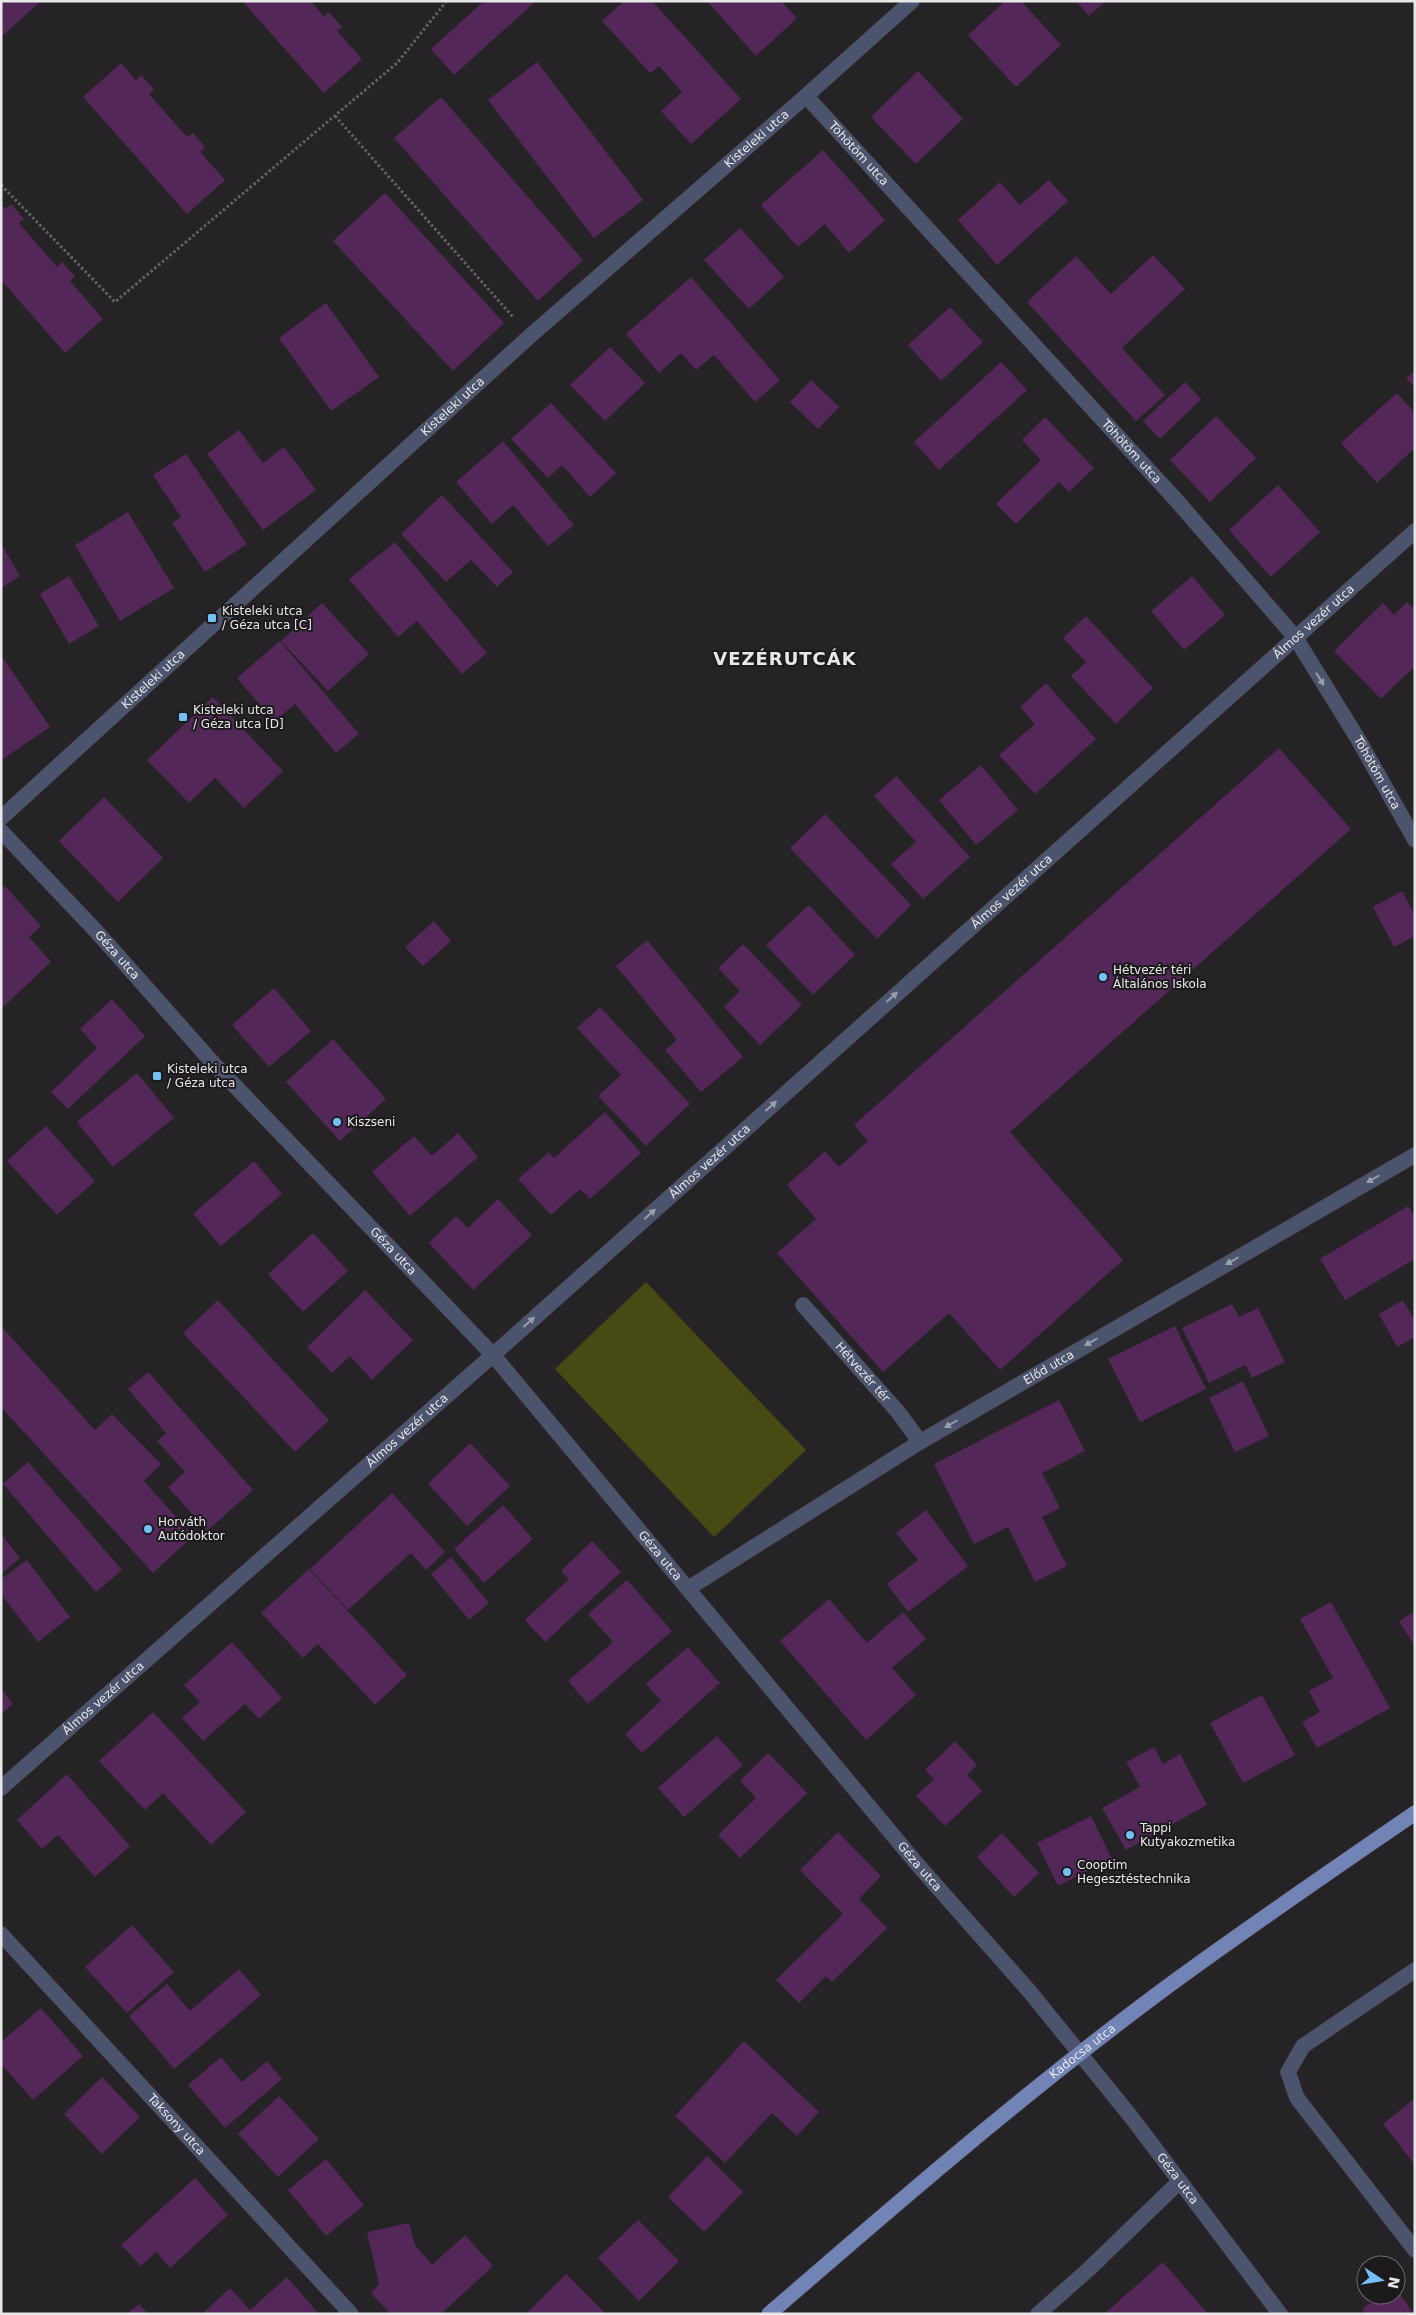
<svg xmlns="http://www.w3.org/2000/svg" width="1416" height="2315" viewBox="0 0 1416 2315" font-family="'DejaVu Sans',sans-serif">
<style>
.green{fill:#474a12}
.building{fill:#532757}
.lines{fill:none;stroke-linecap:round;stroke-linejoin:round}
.street-casing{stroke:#413f41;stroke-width:16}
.primary-casing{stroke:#413f41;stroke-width:16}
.path{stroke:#646264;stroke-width:3;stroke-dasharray:2.5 2.5;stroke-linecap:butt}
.street{stroke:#4c546d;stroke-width:15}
.primary{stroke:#7283b6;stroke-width:15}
.oneway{fill:#9a9eab}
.poi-dot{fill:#74c0f6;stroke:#1c1a1d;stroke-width:2}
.labels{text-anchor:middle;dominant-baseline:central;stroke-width:4;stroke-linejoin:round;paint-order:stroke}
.street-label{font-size:12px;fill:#e9e8e9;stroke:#1c1a1d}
.poi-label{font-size:12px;fill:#e9e8e9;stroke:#1c1a1d;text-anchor:start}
.district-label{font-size:18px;font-weight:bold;letter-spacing:1px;fill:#e9e8e9;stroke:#1c1a1d}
</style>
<rect width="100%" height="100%" fill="#262326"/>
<path class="green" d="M646 1282 806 1450 714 1537 555 1369Z"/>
<path class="building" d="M1 1H41L1 37Z
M242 1H311L324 17 329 12 342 27 337 31 362 59 324 93Z
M484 1H536L454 75 431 49Z
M624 1H652L741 99 691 144 661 111 682 92 659 66 650 73 602 21Z
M707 1H781L797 18 756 56Z
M1005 1H1021L1061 45 1016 87 968 35Z
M1076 1H1106L1089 16Z
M537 62 643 200 594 238 488 100Z
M121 63 136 80 141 75 154 89 149 94 187 137 193 133 205 147 200 152 225 180 187 214 83 97Z
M918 71 963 119 916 164 871 117Z
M441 97 583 260 538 301 394 138Z
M823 150 885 220 849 253 825 224 798 247 761 205Z
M1049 180 1068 201 997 265 958 220 1000 182 1020 205Z
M385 193 504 323 453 371 333 241Z
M1 204 5 209 11 204 24 219 19 223 57 267 62 262 75 277 70 281 103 319 65 353 1 280Z
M740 228 784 277 749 309 704 260Z
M1153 255 1185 289 1122 348 1165 395 1136 421 1027 302 1076 256 1111 294Z
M691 277 780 380 755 402 714 355 696 370 681 353 659 373 626 334Z
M326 303 379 377 331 411 279 338Z
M950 307 983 342 941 381 908 345Z
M610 347 645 383 605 421 570 385Z
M1001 362 1027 390 939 470 914 442Z
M1415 371V388L1406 378Z
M811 380 839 407 818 429 790 402Z
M1185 382 1201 399 1160 439 1143 421Z
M1397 393 1415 413V448L1377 483 1341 443Z
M551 403 616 473 590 497 562 465 548 478 511 439Z
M1216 416 1256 458 1210 502 1170 460Z
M1045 417 1094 468 1069 492 1059 482 1016 524 996 504 1041 460 1022 440Z
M239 430 263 463 284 447 316 490 263 530 207 454Z
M503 441 574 525 548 546 513 505 492 524 456 482Z
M186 454 247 544 205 572 172 523 181 517 153 475Z
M1278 485 1320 532 1271 577 1229 530Z
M442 495 513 572 497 587 471 560 446 582 401 534Z
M128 512 174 588 120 621 75 545Z
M395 542 487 653 462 674 417 621 398 637 349 579Z
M1 544 20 576 1 588Z
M69 576 99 626 69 644 40 594Z
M1192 576 1225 615 1184 650 1151 611Z
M1407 602 1415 610V666L1381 699 1334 651 1383 603 1394 615Z
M322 603 369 654 328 691 281 641Z
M1086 616 1153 688 1116 724 1071 676 1086 662 1063 638Z
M280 641 359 734 336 753 295 704 274 722 237 678Z
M1 655 50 727 3 759 1 756Z
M1046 683 1096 739 1035 794 999 755 1035 724 1020 707Z
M213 697 283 771 244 808 215 778 189 803 147 760Z
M1279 748 1351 829 1010 1132 1123 1260 1000 1370 949 1313 883 1372 777 1253 816 1219 787 1185 825 1151 839 1167 868 1141 854 1125Z
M981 765 1018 810 976 845 939 800Z
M896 776 970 857 923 899 891 864 916 842 874 796Z
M104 797 163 858 118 902 59 841Z
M825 814 911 905 877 939 790 848Z
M5 886 41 926 29 937 51 962 1 1009V889Z
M1402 891 1415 915V936L1394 947 1373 907Z
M809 905 855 955 813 995 766 945Z
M434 921 451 941 423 966 405 947Z
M647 940 743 1057 701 1092 665 1050 677 1040 616 966Z
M743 944 802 1005 760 1045 724 1007 740 991 718 968Z
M274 988 311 1031 269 1067 232 1025Z
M112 999 145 1036 68 1109 51 1092 97 1048 80 1029Z
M600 1007 690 1104 646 1146 598 1096 621 1075 577 1028Z
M333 1039 386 1099 340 1141 286 1082Z
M137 1073 174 1118 113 1167 77 1122Z
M605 1112 641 1153 590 1199 580 1189 551 1215 518 1179 549 1152 554 1158Z
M46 1126 95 1181 57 1215 7 1161Z
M458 1133 478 1157 410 1216 372 1172 414 1136 432 1156Z
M254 1161 282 1194 221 1246 193 1214Z
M498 1199 532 1235 473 1290 429 1243 456 1216 468 1228Z
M1408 1206 1415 1217V1259L1345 1300 1320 1259Z
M313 1233 348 1271 303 1312 268 1274Z
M365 1290 413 1340 372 1380 350 1356 332 1373 307 1347Z
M218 1300 329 1420 295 1452 183 1333Z
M1403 1300 1415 1321V1337L1397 1347 1379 1314Z
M1232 1304 1239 1317 1258 1308 1285 1362 1252 1378 1245 1365 1209 1383 1182 1328Z
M1 1326 95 1430 112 1414 161 1464 144 1481 193 1536 153 1573 1 1407Z
M1175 1326 1206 1389 1140 1422 1108 1359Z
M148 1372 253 1490 207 1531 168 1487 185 1472 157 1441 166 1433 128 1389Z
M1243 1381 1269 1436 1235 1452 1209 1398Z
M1059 1400 1085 1451 1042 1473 1060 1508 1042 1517 1067 1566 1035 1582 1008 1527 974 1544 934 1464Z
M470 1443 510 1486 467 1526 428 1484Z
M28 1462 122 1570 96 1592 3 1484Z
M392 1493 445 1552 426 1570 411 1553 348 1610 310 1569Z
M503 1505 533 1539 484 1583 454 1549Z
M926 1510 968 1566 908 1612 887 1584 918 1560 896 1533Z
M1 1534 20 1558 1 1574Z
M592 1541 621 1572 545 1642 525 1620 569 1579 561 1571Z
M451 1557 489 1603 469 1620 431 1574Z
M27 1560 70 1617 38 1642 1 1594V1579Z
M309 1569 407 1675 375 1705 318 1644 303 1658 261 1613Z
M627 1580 672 1631 588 1704 568 1681 613 1642 588 1614Z
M829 1599 867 1643 903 1612 926 1639 892 1668 916 1695 866 1740 780 1641Z
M1331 1602 1390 1708 1317 1748 1302 1722 1320 1712 1309 1691 1333 1678 1300 1619Z
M1415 1611V1647L1399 1621Z
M232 1642 282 1698 259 1719 245 1704 203 1741 182 1718 200 1702 184 1685Z
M688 1647 720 1683 642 1753 625 1734 661 1701 646 1684Z
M1 1689 13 1704 1 1714Z
M1262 1695 1295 1755 1243 1783 1210 1723Z
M153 1712 246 1812 211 1845 163 1793 145 1810 99 1761Z
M717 1736 743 1765 684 1817 658 1788Z
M955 1741 977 1765 967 1775 982 1791 945 1826 916 1796 934 1779 925 1770Z
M1154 1747 1163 1764 1180 1754 1207 1805 1126 1850 1102 1808 1140 1787 1126 1762Z
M768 1753 807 1793 740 1858 718 1835 756 1798 740 1781Z
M67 1774 130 1846 95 1877 58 1835 42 1849 17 1820Z
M1091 1816 1112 1859 1058 1886 1037 1843Z
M838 1832 881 1876 859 1899 887 1928 832 1982 826 1976 799 2003 776 1980 843 1914 800 1870Z
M1002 1833 1039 1873 1014 1897 977 1857Z
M132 1925 174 1972 127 2013 85 1967Z
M239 1969 261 1995 174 2069 129 2016 167 1984 190 2011Z
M41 2008 83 2056 33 2100 1 2064V2042Z
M744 2041 819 2112 797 2136 772 2113 725 2163 675 2116Z
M221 2057 242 2082 267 2061 282 2079 225 2128 188 2085Z
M102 2077 140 2117 102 2154 64 2114Z
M279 2096 319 2139 278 2177 238 2134Z
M1415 2098V2165L1383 2124Z
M707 2156 743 2192 704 2232 668 2197Z
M326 2159 364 2205 326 2236 288 2190Z
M195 2178 228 2215 170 2268 156 2252 141 2266 121 2245Z
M638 2220 679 2261 639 2301 598 2258Z
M409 2223 415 2245 432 2265 465 2235 493 2266 441 2314H390L371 2293 379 2284 367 2232Z
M1163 2262 1208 2314H1104Z
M566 2274 606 2314H526Z
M287 2277 319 2314H202L230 2288 250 2310Z
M1396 2288 1414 2314H1365L1362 2309 1382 2295H1396Z
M139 2304 148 2314H127Z"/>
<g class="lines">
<defs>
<g id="street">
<path id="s1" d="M806 96 1177 501 1295 637 1358 739 1415 840"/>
<path id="s2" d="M1 818 530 336 806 96 912 1"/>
<path id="s3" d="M1 831 96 931 213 1063 493 1355 917 1864 1030 1992 1132 2118 1280 2314"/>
<path id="s4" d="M803 1305 898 1412 920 1442"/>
<path id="s5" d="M689 1588 920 1442 1415 1155"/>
<path id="s6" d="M1 1788 493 1355 1415 531"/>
<path id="s7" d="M1 1934 351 2314"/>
<path d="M1415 1970 1303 2046 1288 2072 1297 2098 1415 2250"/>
<path d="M1038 2314 1089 2269 1180 2181"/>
</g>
<g id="primary">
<path id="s8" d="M769 2314C896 2204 1022 2095 1156 1995 1241 1932 1328 1873 1415 1813"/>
</g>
</defs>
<use href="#street" class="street-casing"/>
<use href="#primary" class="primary-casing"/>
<path class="path" d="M335 116 513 317
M1 185 115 302 397 63 446 2"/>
<use href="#street" class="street"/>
<use href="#primary" class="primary"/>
</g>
<defs><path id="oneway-solid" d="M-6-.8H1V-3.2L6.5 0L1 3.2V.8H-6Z" transform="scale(1.25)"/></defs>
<g class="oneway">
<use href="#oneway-solid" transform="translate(1320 679) rotate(58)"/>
<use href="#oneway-solid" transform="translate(892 997) rotate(-42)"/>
<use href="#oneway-solid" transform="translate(771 1106) rotate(-42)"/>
<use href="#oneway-solid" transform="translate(1373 1179) rotate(150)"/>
<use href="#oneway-solid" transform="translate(650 1214) rotate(-42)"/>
<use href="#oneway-solid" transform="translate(1232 1261) rotate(150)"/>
<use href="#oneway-solid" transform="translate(529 1322) rotate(-42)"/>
<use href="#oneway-solid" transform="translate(1091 1342) rotate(150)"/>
<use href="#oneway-solid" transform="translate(951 1424) rotate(150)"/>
</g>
<g class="poi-dot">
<rect x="207" y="613" width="10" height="10" rx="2.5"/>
<rect x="178" y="712" width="10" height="10" rx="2.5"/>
<circle cx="1103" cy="977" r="5"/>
<rect x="152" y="1071" width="10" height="10" rx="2.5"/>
<circle cx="337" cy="1122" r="5"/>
<circle cx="148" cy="1529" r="5"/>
<circle cx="1130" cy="1835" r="5"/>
<circle cx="1067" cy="1872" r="5"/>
</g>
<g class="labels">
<g class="street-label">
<text stroke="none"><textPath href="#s2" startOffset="1016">Kisteleki utca</textPath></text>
<text stroke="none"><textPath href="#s1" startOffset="78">Töhötöm utca</textPath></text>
<text stroke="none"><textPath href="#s2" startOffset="611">Kisteleki utca</textPath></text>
<text stroke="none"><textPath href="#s1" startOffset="482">Töhötöm utca</textPath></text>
<text stroke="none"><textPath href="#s6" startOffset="1756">Álmos vezér utca</textPath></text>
<text stroke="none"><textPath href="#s2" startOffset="206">Kisteleki utca</textPath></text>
<text stroke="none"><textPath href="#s1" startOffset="888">Töhötöm utca</textPath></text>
<text stroke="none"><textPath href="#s6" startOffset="1351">Álmos vezér utca</textPath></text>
<text stroke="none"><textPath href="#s3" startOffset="170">Géza utca</textPath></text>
<text stroke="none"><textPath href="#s6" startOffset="946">Álmos vezér utca</textPath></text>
<text stroke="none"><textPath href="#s3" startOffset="575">Géza utca</textPath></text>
<text stroke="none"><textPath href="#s5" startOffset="422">Előd utca</textPath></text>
<text stroke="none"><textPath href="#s4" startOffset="90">Hétvezér tér</textPath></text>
<text stroke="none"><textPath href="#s6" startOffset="541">Álmos vezér utca</textPath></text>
<text stroke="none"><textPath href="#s3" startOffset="980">Géza utca</textPath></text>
<text stroke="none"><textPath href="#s6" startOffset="136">Álmos vezér utca</textPath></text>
<text stroke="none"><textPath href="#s3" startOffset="1385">Géza utca</textPath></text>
<text stroke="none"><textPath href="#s8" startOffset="409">Kadocsa utca</textPath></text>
<text stroke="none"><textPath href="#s7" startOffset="259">Taksony utca</textPath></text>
<text stroke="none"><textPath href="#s3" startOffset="1790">Géza utca</textPath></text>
</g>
<g class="poi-label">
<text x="222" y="611">Kisteleki utca<tspan x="222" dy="14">/ Géza utca [C]</tspan></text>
<text x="193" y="710">Kisteleki utca<tspan x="193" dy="14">/ Géza utca [D]</tspan></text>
<text x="1113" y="970">Hétvezér téri<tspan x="1113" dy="14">Általános Iskola</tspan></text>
<text x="167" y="1069">Kisteleki utca<tspan x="167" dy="14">/ Géza utca</tspan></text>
<text x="347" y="1122">Kiszseni</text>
<text x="158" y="1522">Horváth<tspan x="158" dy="14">Autódoktor</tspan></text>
<text x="1140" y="1828">Tappi<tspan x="1140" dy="14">Kutyakozmetika</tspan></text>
<text x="1077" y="1865">Cooptim<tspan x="1077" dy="14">Hegesztéstechnika</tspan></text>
</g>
<g class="district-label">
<text x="785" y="658">VEZÉRUTCÁK</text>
</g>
</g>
<rect width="1416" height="2315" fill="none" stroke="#e9e8e9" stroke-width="5"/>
<g transform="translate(1381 2280) rotate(102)"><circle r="24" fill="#1c1a1d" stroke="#6e6c6f"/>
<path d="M0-4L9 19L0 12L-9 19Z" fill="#74c0f6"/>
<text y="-8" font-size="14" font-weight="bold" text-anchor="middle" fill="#e9e8e9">N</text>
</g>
</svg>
